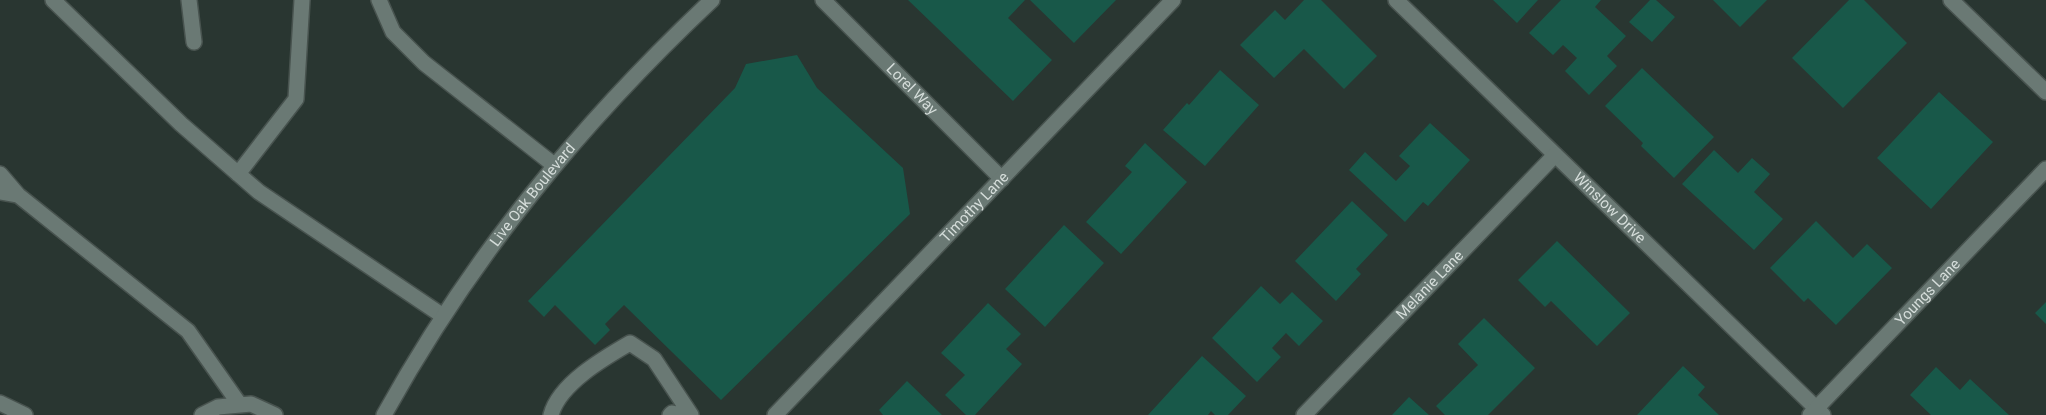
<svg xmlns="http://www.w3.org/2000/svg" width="2046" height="415" viewBox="0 0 2046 415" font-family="Roboto,sans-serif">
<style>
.building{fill:#185849}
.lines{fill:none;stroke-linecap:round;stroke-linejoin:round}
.service-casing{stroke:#48534f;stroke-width:18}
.minor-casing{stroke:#48534f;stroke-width:18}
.secondary-casing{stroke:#48534f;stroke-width:18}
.service{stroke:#6a7974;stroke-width:15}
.minor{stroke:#6a7974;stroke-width:15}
.secondary{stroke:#6a7974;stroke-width:15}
.labels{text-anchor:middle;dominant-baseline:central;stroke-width:4.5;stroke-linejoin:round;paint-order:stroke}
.street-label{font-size:15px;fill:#d5ddda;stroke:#293631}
</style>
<rect width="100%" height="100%" fill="#293631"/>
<path class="building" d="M908 0H1025L1008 18 1052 60 1013 101Z
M1030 0H1116L1074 43Z
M1304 0H1321L1377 56 1344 89 1304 49 1274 78 1240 45 1275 10 1285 20Z
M1493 0H1538L1517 23Z
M1561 0H1601L1595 7 1626 36 1607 56 1617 66 1589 95 1565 71 1577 58 1563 45 1553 55 1529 33Z
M1650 0H1656L1675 17 1652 42 1629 22Z
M1713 0H1767L1740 27Z
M1849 0H1864L1907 43 1843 108 1792 58Z
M797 55 817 88 903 168 910 214 721 400 624 305 605 324 610 330 595 345 555 305 544 317 528 301 735 88 746 64Z
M1642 68 1714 137 1674 178 1641 146 1643 143 1605 106Z
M1220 70 1259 105 1205 166 1163 130 1187 103 1189 105Z
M1939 92 1993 142 1931 209 1877 158Z
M1430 123 1470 160 1428 206 1423 202 1405 222 1349 170 1365 152 1396 181 1410 166 1399 156Z
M1145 143 1187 182 1121 254 1086 222 1132 172 1125 166Z
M1714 150 1738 173 1752 158 1770 174 1754 192 1783 219 1754 250 1682 184Z
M1352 201 1388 235 1356 269 1361 274 1336 301 1295 261Z
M1816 221 1853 258 1867 244 1892 268 1836 325 1808 298 1804 302 1770 268Z
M1064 225 1104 263 1045 327 1005 289Z
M1557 241 1630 313 1597 346 1551 301 1545 307 1518 280Z
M1261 286 1280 304 1292 292 1323 321 1299 346 1286 333 1272 348 1281 357 1257 382 1212 338Z
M2046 302V324L2035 313Z
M988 303 1021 334 1006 349 1022 364 975 415H966L945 395 965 375 941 353Z
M1484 318 1535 368 1488 415H1445L1436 406 1478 365 1458 344Z
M1202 356 1246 396 1228 415H1215L1211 411 1208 415H1148Z
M1683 366 1705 387 1698 395 1719 415H1637Z
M1936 367 1960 390 1970 379 2009 415H1931L1910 395Z
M907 381 942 415H883L879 410Z
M1409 397 1429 415H1392Z"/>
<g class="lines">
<defs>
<path id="service" d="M53 0 181 124 259 192 443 316
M189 0 194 42
M379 0 393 32 424 63 554 165
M0 174 18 195
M238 174 296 99 302 0
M0 192 18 195 188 331 240 405
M0 403 25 415
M202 415 218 407 251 404 275 415
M551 415C559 384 604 358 630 343L654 359 691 415
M670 415 672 413 681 415"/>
<g id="minor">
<path id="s1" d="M823 0 1002 179"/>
<path id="s2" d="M1396 0 1823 415"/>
<path d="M1951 0 2046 92"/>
<path id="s3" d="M775 415 1173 0"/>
<path id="s4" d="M1304 415 1555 155"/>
<path id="s5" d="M1810 415 2046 169"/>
</g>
<g id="secondary">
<path id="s6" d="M384 415C472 256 580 124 712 0"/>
</g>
</defs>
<use href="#service" class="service-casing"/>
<use href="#minor" class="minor-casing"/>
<use href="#secondary" class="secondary-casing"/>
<use href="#service" class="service"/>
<use href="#minor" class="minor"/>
<use href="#secondary" class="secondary"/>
</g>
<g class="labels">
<g class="street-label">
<text stroke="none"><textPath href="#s1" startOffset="126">Lorel Way</textPath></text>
<text stroke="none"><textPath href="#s6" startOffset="266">Live Oak Boulevard</textPath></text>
<text stroke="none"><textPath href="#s3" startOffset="288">Timothy Lane</textPath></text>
<text stroke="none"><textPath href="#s2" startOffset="298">Winslow Drive</textPath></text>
<text stroke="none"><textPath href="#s4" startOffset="181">Melanie Lane</textPath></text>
<text stroke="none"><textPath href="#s5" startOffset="170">Youngs Lane</textPath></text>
</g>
</g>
</svg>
